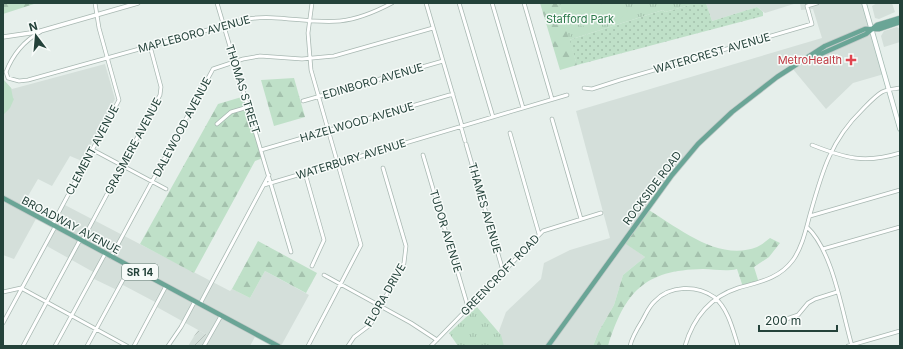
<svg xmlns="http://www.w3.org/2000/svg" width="903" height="349" viewBox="0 0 903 349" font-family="Inter,sans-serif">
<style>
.built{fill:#d4dfda}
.industrial{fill:url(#industrial-furrows)}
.grass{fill:url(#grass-dots)}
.forest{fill:url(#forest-firs)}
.park{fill:url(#park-tufts)}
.garden{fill:#bfe0c8}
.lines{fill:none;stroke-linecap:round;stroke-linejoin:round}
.minor-casing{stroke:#a8b8b2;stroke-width:4.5}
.tertiary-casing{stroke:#a8b8b2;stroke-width:5}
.secondary-casing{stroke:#a4bbb3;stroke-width:5.5}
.primary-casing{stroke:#c2cac8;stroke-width:6}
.minor{stroke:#fff;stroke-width:3}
.tertiary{stroke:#fff;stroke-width:3.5}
.secondary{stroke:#fff;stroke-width:4}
.primary{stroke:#6aa596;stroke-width:4.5}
.health-dot{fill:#e0444e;stroke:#f7fbf9;stroke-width:1.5}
.labels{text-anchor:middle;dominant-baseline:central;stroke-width:3;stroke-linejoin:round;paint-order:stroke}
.shield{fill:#f7fbf9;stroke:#637a73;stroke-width:1}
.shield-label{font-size:10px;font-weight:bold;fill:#24423a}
.park-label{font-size:11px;fill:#2d7a4b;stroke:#f7fbf9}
.street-label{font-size:11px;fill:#24423a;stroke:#f7fbf9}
.health-label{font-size:11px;fill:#be3a42;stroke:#f7fbf9;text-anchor:end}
</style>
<defs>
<pattern id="industrial-furrows" width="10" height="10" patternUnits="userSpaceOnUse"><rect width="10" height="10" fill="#d4dfda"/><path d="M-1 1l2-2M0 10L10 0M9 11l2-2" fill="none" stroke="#b6c1bc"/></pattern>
<pattern id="grass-dots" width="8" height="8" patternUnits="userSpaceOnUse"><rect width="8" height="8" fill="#bfe0c8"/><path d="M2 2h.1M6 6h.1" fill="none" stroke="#a4c1ad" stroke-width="1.8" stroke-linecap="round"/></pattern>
<pattern id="forest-firs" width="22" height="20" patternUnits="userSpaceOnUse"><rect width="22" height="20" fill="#bfe0c8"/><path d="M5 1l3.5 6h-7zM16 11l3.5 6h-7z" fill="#a4c1ad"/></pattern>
<pattern id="park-tufts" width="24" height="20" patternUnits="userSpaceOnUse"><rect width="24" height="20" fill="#bfe0c8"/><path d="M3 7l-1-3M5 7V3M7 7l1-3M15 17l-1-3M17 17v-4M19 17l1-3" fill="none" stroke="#a4c1ad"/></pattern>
</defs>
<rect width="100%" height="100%" fill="#e6efeb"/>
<path class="built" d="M706 3H797L765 13 757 7 712 21Z
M800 3H864L884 74 853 83 826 109 792 68 757 91 699 143 624 242 645 257 623 275 614 305 599 331 593 346H503L499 331 506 312 541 279 544 263 570 250 610 238 576 111 822 38 813 9 801 10Z
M877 3H892L895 12 879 19 875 18 872 6Z
M897 27 900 29V42L884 47 881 36 884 31Z
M105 64 115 99 82 161 70 156 52 186 38 179 21 208 37 217 14 259 3 255V79L12 89Z
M63 204 230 291 232 289 250 298 265 271 309 295 281 346H278L256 335 250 346H204L209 336 155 306 157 303 121 284 117 290 92 278 95 273 45 245 55 227 52 225Z"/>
<path class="industrial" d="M198 330 209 336 204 346H188Z"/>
<path class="grass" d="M690 3H706L712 21 757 7 763 12V16L577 65 569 40 663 10 665 12 690 5Z"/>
<path class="forest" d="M3 3H37L3 14Z
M540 3H559L577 65 560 70Z
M294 78 305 117 274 126 261 80Z
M245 96 263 158 255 161 194 273 140 244 218 104Z
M647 209C679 228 718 262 757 247 762 245 766 241 770 238L780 243 769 257 754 267 759 283 743 287 737 269C725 272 715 269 703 269 644 270 625 292 608 346H593L599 331 614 305 623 275 645 257 623 242Z
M258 241 317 273 306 293 265 271 250 298 232 289Z"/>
<path class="park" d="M559 3H690V5L665 12 663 10 569 40Z
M477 307 501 335 504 346H458L449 333Z"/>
<path class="garden" d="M564 3H597L583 27C573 21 567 14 564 3Z
M602 3H615L628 10C619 24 606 27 592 20Z
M3 79 11 88 13 98 14 99 10 108 3 115Z"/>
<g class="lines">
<defs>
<path id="minor" d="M217 3 291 252
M426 3 462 126
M459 3 493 117
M492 3 523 108
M524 3 552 99
M40 32C24 41 13 54 6 72L8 78 19 81 28 80 247 19C278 14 308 24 340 21 359 19 375 12 392 3
M584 88 592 89 620 80 812 24 807 6 817 3
M303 101 443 61
M552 119 581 219
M217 124 231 112 248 107
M461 127 465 141
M510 133 539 234
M466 144 503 271
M812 145C845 158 864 164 900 153
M93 150 166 189
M261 150 453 94
M423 155 468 307
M305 173 324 240 312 266
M264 185 567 95
M810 216 900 190
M52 225 119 100 99 28 95 3
M807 227C833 251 842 312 852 346
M82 241 160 95 161 87 150 46
M823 249 900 227
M111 257 213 69 243 59 260 56 302 59 334 56 433 28
M324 275 411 323 437 340
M3 292 21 288 127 346
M200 304 269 175
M3 323 55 227
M772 324 798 315 808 303 815 299 837 292
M23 346 80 240
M55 346 105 254
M87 346 130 267
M134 346 166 286
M168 346 181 327 195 301
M204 346 221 316
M308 346 361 245 311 70 308 33 312 3
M348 346 354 337 370 325 404 263 406 246 383 168
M431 346 543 231 601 213
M630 346C632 337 637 329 642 321 646 314 649 306 655 301 670 285 697 285 714 297 728 308 733 330 738 346
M685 346C693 319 710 297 738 288 759 282 779 279 793 260 803 246 806 228 811 211 822 172 831 140 862 110 868 104 875 96 882 92 887 89 894 89 900 88
M848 346 900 331"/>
<path id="tertiary" d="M3 37 37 32 138 3"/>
<path id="secondary" d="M864 3 900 129"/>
<path id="primary" d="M805 61 866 34 877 25 900 18
M3 198 278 346
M548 346 672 175 698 144 732 112 777 77 825 46 865 29H879L900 22"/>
</defs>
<use href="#minor" class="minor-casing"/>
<use href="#tertiary" class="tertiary-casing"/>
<use href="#secondary" class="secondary-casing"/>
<use href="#primary" class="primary-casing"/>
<use href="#minor" class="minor"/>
<use href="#tertiary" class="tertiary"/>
<use href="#secondary" class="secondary"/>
<use href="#primary" class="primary"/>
</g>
<path class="health-dot" d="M849 54h4v4h4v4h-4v4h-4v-4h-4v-4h4z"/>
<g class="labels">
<rect class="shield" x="122" y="264" width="36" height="16" rx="3"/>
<g class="shield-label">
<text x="140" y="272">SR 14</text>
</g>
<g class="park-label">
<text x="580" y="19">Stafford Park</text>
</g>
<g class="street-label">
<text transform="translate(194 34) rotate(-15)">MAPLEBORO AVENUE</text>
<text transform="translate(712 53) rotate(-16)">WATERCREST AVENUE</text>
<text transform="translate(373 81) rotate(-16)">EDINBORO AVENUE</text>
<text transform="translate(243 89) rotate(73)">THOMAS STREET</text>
<text transform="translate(357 122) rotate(-16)">HAZELWOOD AVENUE</text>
<text transform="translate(182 127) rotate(-62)">DALEWOOD AVENUE</text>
<text transform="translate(133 146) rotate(-62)">GRASMERE AVENUE</text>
<text transform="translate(92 150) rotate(-62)">CLEMENT AVENUE</text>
<text transform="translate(351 159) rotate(-17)">WATERBURY AVENUE</text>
<text transform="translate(652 188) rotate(-53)">ROCKSIDE ROAD</text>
<text transform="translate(485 208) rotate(74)">THAMES AVENUE</text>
<text transform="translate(71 225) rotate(28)">BROADWAY AVENUE</text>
<text transform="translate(446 231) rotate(73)">TUDOR AVENUE</text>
<text transform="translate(500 275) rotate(-46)">GREENCROFT ROAD</text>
<text transform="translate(385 295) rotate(-60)">FLORA DRIVE</text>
</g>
<g class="health-label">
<text x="842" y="60">MetroHealth</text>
</g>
</g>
<rect width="903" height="349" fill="none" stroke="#24423a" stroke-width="8"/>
<g transform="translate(36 36) rotate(344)" stroke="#f7fbf9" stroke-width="3" paint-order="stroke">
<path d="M0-3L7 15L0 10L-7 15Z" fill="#24423a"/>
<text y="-6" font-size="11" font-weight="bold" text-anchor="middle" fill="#24423a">N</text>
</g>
<path d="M759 325v6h78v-6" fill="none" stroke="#24423a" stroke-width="2"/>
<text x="765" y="325" font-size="12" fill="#24423a" stroke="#f7fbf9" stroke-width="3" paint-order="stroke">200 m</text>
</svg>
